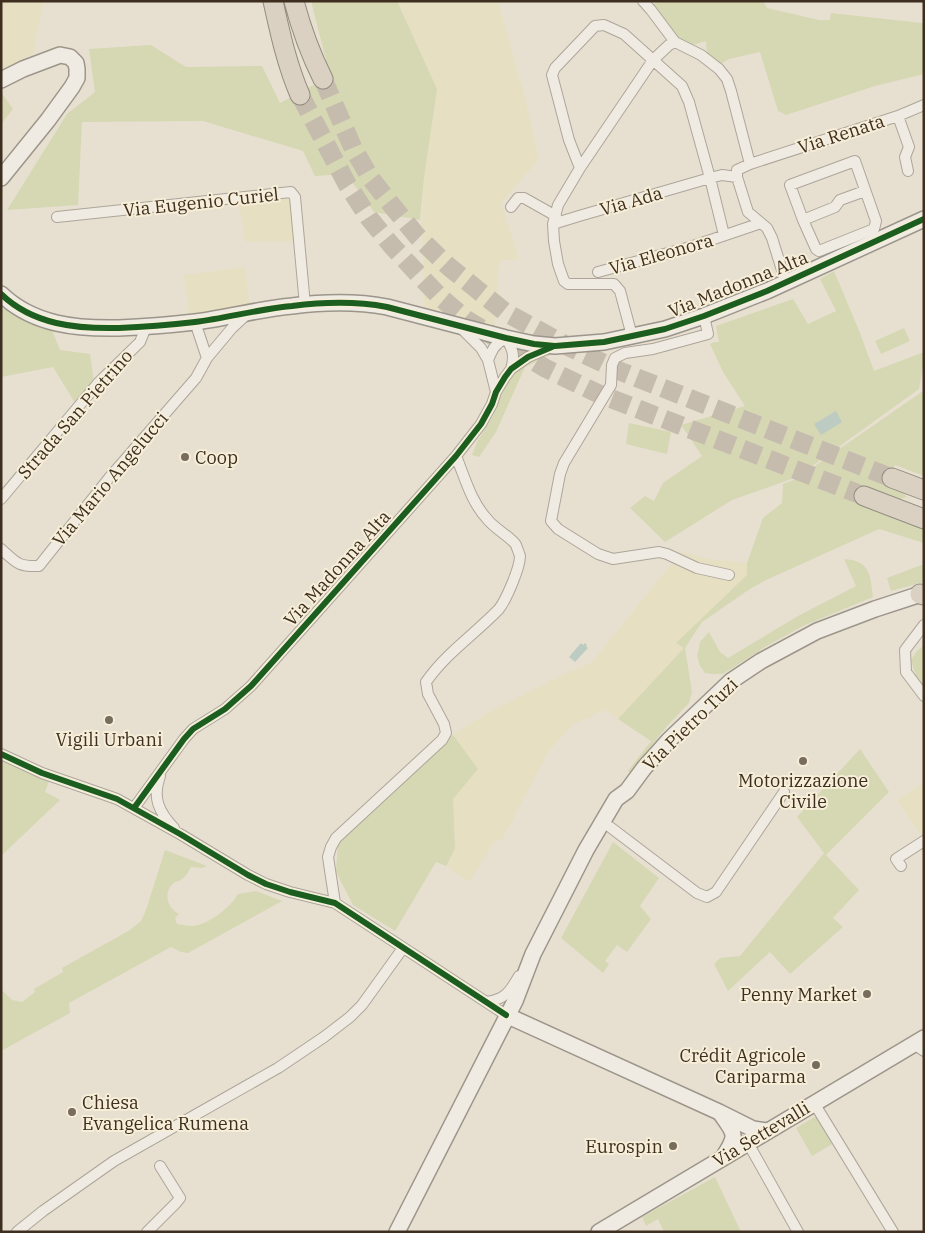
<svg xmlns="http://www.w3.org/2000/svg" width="925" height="1233" viewBox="0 0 925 1233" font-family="'IBM Plex Serif',serif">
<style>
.farmland{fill:#e6dfc2}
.green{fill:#d6d7b3}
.water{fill:#bcccc2}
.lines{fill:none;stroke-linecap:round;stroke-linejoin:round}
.highway-tunnel{stroke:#c5bcae;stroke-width:19;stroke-dasharray:19 9;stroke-linecap:butt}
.street-casing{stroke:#ada599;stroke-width:12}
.secondary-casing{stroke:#9c958a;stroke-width:18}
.highway-casing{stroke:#928b80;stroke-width:21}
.street{stroke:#efebe3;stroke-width:10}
.secondary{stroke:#efebe3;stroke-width:15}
.highway{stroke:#dad1c2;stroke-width:19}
.cycleway-casing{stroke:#f7eed8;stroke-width:9}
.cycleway{stroke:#1b5e20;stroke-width:6}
.poi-dot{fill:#786c5e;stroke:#f7eed8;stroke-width:2}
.labels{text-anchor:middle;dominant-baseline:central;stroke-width:4;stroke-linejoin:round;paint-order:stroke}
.street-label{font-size:18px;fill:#3d2e20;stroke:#f7eed8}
.poi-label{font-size:18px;fill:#3d2e20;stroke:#f7eed8;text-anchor:end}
</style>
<rect width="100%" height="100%" fill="#e7e0d1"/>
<path class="farmland" d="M1 1H43L35 44V52L1 72Z
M397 1H498L526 102 539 159 501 203 519 259 499 261 494 327 424 308 422 223 424 178 437 89Z
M289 198 296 241 245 242 239 203Z
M245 267 250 306 189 314 184 275Z
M681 552 715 560 747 563V575L676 643 685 648 618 719 605 710 572 725 548 752 501 842 496 839 469 882 446 866 455 849 453 799 478 769 453 735 487 713 562 675 592 662Z
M924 782V836L922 837 897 800Z"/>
<path class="green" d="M311 1H397L437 89 424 178 420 220 374 212 346 174 315 176 303 151 203 121 82 122 78 205 7 210 67 114 95 92 89 49 151 45 186 67 262 66 280 103 330 76Z
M656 1H763L767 8 819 20H830L831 13 922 23 924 25V74L875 86 786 115 778 111 760 52 729 59 721 64 707 55 706 41 692 45 678 39 654 5Z
M1 92 13 109 1 124Z
M834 271 860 333 874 371 924 352V360L919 389 797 477 732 500 665 542 630 508 645 496 654 501 663 483 702 456 681 425 745 406 723 372 710 344 714 342H719L716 326 793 299 808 324 836 311 820 279Z
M1 308 52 330 60 350 90 354 94 382 75 403 53 367 1 377Z
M904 328 910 341 881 354 875 341Z
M557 352 525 367 496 432 479 457 472 455 477 442 493 416 510 376 518 368 535 357Z
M924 387V476L895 465 887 485 899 488 907 497 896 500 862 487 857 498 924 525V543L879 529 764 581 750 589 702 622 685 648 692 692 689 703 667 726 630 773 628 771 651 741 618 719 684 648 676 643 747 575V563L763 518 782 503 783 484 796 479 923 391Z
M629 423 671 432 667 454 626 444Z
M844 559C871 561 870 575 873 597L803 626 765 647 723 674H713L705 673 700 666 697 656 700 642 709 632 720 652 728 658 798 616 856 586Z
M924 564V582L891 591 887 578Z
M924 645V689L917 680 911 660 917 651Z
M453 735 478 769 453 799 455 849 446 866 436 862 395 931 353 905 336 872 338 842 345 833Z
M860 749 889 792 826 855 859 890 833 918 843 927 790 974 770 952 728 991 714 964 720 958 740 956 824 853 797 817Z
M1 753 32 768 49 781 45 792 60 800 1 856Z
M613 842 659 878 640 906 651 919 627 952 617 945 605 961 609 964 603 973 561 938Z
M165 850 207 866 202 868 191 867C189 870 186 877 182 879 180 881 177 881 175 882 162 892 167 908 179 914L175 918 177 924C182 925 188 926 193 926 208 925 231 907 238 894L256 891 282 901 188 953 181 952 171 947 69 1003 70 1013 1 1051V991H3L12 1000 22 1002 35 992 34 989 63 972 62 968 130 930 141 921 146 910Z
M818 1115 834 1143 812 1156 796 1128Z
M715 1177 741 1232H664L658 1219 646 1226 642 1217Z"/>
<path class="water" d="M836 411 842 422 821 435 814 424Z
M581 643 583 645 585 643 587 645 586 646 588 648 575 662 569 657Z"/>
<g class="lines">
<path class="highway-tunnel" d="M323 79 353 148 371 179 394 208 417 236 448 266 505 312 569 347 622 372 892 478
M300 95 347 184 369 218 392 246 418 274 441 298 467 320 545 368 599 394 864 496"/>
<defs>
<path id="street" d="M643 1 651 10 675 42 701 55 719 69 727 79 731 91 750 164
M898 116 924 105
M855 161 876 221 874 229 819 251 816 249 803 220 790 185Z
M580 168 569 140 552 75 555 68 595 26 604 25 624 34 682 86 689 102 710 178 722 175 737 177 748 212 767 228 772 238 786 283
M737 177V170L750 164 898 116 909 147 905 157 908 171
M511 207 518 198H524L556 216
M57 217 291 192 295 197 305 305
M803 220 835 207 840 200 865 191
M553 224 579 216 710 178 724 235
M598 272 690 247 761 223
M704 316 708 334 653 349 625 353 615 358 612 365 611 385 564 463 560 474 551 521 558 529 598 554 613 559 659 552 667 554 697 568 729 575
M195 322 207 358 232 328 246 315
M461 328 481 348 488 360 496 392
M632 336 620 291 614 284H568L564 281 558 264 554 241 553 224 558 205 580 168 653 60 669 45 675 42
M488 360C493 348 495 344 506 338 513 350 515 355 511 369
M1 499 99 382 140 342 146 327
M1 549C16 562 17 567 39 566L109 478 196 378 207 358
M924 625 905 650 906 672 924 696
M1 754 42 773 117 799 180 834 248 875 266 884 290 892 335 903 506 1015
M160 776C152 798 159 812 174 828
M134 808 184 739 193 729 225 709 251 686 456 456 481 424 492 404 496 392 505 377 511 369 528 357 551 347
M610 827 697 893 707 897 716 892 784 792
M901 866 896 859 924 841
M335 903 328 857 331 847 336 838 442 740 446 733 444 724 428 694 426 682C446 653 475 634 499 609 506 600 520 568 520 556 519 553 517 548 516 545 512 538 494 528 488 520 471 502 465 478 456 456
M487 1002C505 999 510 992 519 976
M914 1044 924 1051
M814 1103 893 1232
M748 1143 798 1232
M17 1232 43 1211 114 1161 278 1068 324 1037 350 1017 362 1005 403 948
M147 1232 176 1203 180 1198 160 1166"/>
<path id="secondary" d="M1 80 23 69 60 55 70 57 76 63 77 69V78L72 87 48 120 1 178
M1 294C33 325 77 329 119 328 144 327 169 325 195 322 227 318 259 309 292 306 324 302 355 301 387 307L506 338 534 344 555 346 604 342 665 329 704 316 767 291 924 219
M506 1015 719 1112 753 1129 767 1131
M721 1114C735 1134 738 1134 724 1156
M397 1232 515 1001 533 954 558 905 586 850 616 799 627 791 644 768 669 740 731 681 761 661 817 631 875 609 924 593
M599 1232 924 1038"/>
<path id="highway" d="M273 1C280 33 287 65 300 95
M294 1C301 28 311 55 323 79
M892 478 924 490
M864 496 924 519
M920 594 924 595"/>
</defs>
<use href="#street" class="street-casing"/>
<use href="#secondary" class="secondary-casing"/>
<use href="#highway" class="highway-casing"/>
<use href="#street" class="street"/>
<use href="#secondary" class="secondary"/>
<use href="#highway" class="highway"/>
<defs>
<path id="cycleway" d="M1 294C33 325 77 329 119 328 144 327 169 325 195 322 227 318 259 309 292 306 324 302 355 301 387 307L506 338 534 344 555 346 604 342 665 329 704 316 767 291 924 219
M1 754 42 773 117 799 180 834 248 875 266 884 290 892 335 903 506 1015
M134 808 184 739 193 729 225 709 251 686 456 456 481 424 492 404 496 392 505 377 511 369 528 357 552 347"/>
</defs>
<use href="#cycleway" class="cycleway-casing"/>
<use href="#cycleway" class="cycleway"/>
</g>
<g class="poi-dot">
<circle cx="185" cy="457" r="5"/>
<circle cx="109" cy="720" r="5"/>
<circle cx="803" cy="761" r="5"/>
<circle cx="867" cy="994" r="5"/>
<circle cx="816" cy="1065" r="5"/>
<circle cx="72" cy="1112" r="5"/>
<circle cx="673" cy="1146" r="5"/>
</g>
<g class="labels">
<g class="street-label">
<text transform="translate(841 134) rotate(-18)">Via Renata</text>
<text transform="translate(631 201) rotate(-16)">Via Ada</text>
<text transform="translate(201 202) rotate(-6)">Via Eugenio Curiel</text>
<text transform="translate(661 254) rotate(-16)">Via Eleonora</text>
<text transform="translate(738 284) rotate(-22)">Via Madonna Alta</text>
<text transform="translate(75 414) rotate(-49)">Strada San Pietrino</text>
<text transform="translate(110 479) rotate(-50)">Via Mario Angelucci</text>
<text transform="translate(337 568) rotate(-48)">Via Madonna Alta</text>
<text transform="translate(690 724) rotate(-44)">Via Pietro Tuzi</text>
<text transform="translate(761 1134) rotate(-31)">Via Settevalli</text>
</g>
<g class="poi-label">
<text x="195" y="457" text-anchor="start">Coop</text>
<text x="109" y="739" text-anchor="middle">Vigili Urbani</text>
<text x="803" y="780" text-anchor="middle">Motorizzazione<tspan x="803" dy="21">Civile</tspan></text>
<text x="857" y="994">Penny Market</text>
<text x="806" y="1055">Crédit Agricole<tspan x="806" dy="21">Cariparma</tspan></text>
<text x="82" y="1102" text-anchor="start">Chiesa<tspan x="82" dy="21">Evangelica Rumena</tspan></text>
<text x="663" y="1146">Eurospin</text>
</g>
</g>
<rect width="925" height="1233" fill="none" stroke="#3d2e20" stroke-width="5"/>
</svg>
